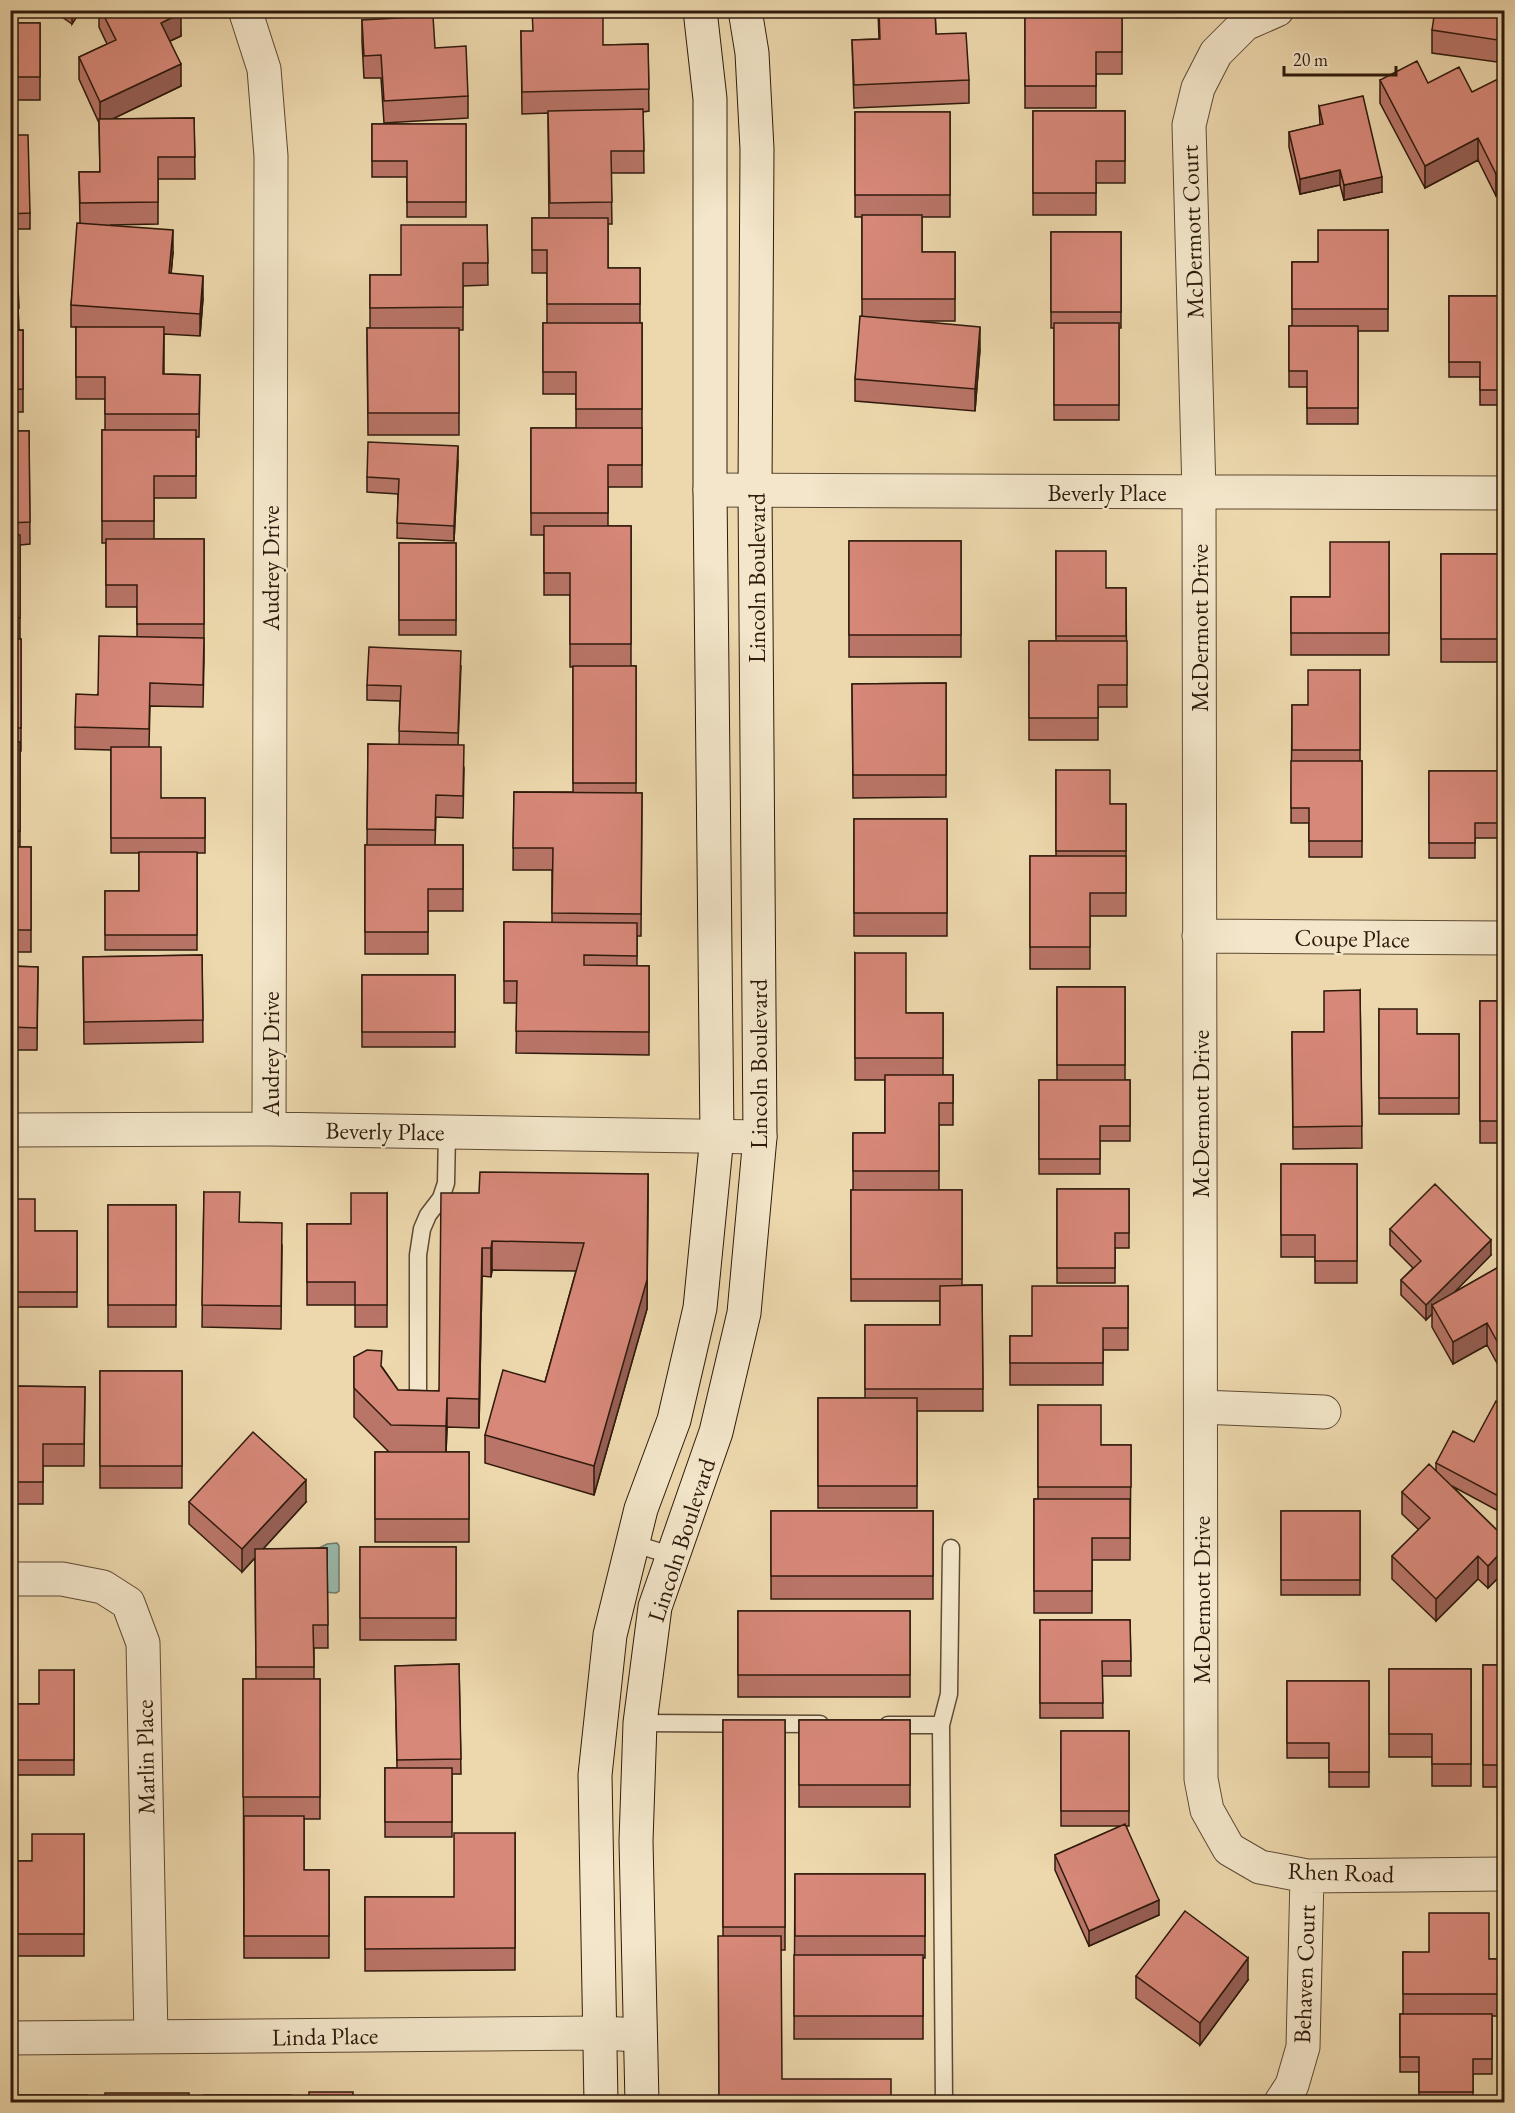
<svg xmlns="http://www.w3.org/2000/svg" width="1515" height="2113" viewBox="0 0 1515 2113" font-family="'EB Garamond',serif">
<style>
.water{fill:#99b9ac;stroke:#6f796c;stroke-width:1.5}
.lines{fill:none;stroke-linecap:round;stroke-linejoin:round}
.lane-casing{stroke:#5e4a34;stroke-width:19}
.street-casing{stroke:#5e4a34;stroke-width:35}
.secondary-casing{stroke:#2f1a0c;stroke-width:35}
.lane{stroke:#f3e6ca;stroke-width:16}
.street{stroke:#f3e6ca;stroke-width:33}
.secondary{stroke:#f3e6ca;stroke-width:33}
.wall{fill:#b97568;stroke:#2f1a0c;stroke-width:1.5}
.shaded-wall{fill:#965f55;stroke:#2f1a0c;stroke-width:1.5}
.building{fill:#d78879;stroke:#2f1a0c;stroke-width:1.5}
.labels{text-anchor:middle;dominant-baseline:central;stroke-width:4.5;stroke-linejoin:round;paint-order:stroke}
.street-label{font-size:24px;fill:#2f1a0c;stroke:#f3e6ca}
</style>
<rect width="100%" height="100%" fill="#edd8ad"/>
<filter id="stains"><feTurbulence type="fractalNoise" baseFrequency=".00333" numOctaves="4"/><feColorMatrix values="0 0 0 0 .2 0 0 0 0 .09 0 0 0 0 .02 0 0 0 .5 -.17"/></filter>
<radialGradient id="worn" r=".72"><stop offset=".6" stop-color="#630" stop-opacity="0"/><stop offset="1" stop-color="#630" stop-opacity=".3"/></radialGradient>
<path class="water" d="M337 1543 339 1546V1591L336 1593 324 1592 301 1557 327 1544Z"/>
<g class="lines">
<defs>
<path id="lane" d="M418 1411V1255L422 1229 428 1215 441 1198 446 1183 447 1132
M632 1543 673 1556
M640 1723 820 1724
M888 1725H941
M944 2102 941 1725 949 1694 951 1548"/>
<path id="street" d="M245 10 264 69 271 156 269 1129
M1277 10 1245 24 1216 53 1198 88 1189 125 1199 492 1201 1779 1207 1810 1229 1849 1260 1867 1307 1876 1504 1874
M710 490 1504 493
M1199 936 1504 938
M10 1130 269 1129 760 1137
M1201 1407 1324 1412
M10 1579H62L103 1587 128 1603 143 1643 151 2037
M10 2038 600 2033 640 2035
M1281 2102 1292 2085 1303 2047 1307 1876"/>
<path id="secondary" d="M601 2102 595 1775 610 1635 641 1509 674 1420 700 1308 717 1136 710 490V99L700 10
M642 2102 636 1841 640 1723 655 1607 716 1432 744 1313 760 1137 755 491 757 149 752 53 745 10"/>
</defs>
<use href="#lane" class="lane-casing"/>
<use href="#street" class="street-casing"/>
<use href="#secondary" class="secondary-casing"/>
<use href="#lane" class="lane"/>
<use href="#street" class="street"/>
<use href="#secondary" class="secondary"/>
</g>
<path class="wall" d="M52 10H81L72 24Z
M99 10H179L181 36 170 41 181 86 112 119 194 118 195 179H158V224L110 225 173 252 171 274 203 298 200 336 164 334V374L200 375 199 437H196V498H154V539H204V660L203 707 150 706 149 747 161 798H205V853H197V950H105V891H139V853H111V750L75 749V727L137 637V607H106V543H102V430H105V399H76V327H71V305L80 223 79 172H100L99 123 79 79V57L107 44 99 27Z
M878 10H935L936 34 969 80V103L854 108 852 40 879 39Z
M1025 10H1122V74H1096V108H1025Z
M1504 10V63L1432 53V30Z
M362 20 435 48 468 96V118L384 123 381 78H364L362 42Z
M10 23H40V100H10Z
M521 31 603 45 648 44 649 111 643 112 644 173H611L612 224H608V268H640V323H642V487H608V526H631V666H636V793H642L641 936H637V966H649V1055L516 1053 517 1003H504V922L552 923V870H513L514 792H573V667H570V595H544V535H531V428H576V394H543V323H547V273H532V218H549L548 113 522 114Z
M1380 80 1428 83 1472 92 1504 91V192L1496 196 1478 160 1425 188 1380 103Z
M1319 106 1382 192 1344 200 1340 185 1300 194 1289 147V132L1320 125Z
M1033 111H1125V183H1096V215H1033Z
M855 112H950V217H922V252H955V321H920L980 349 975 411 855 401V379L862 316V217H855Z
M372 124H466V217H407V177H372Z
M10 135 30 213V229H15L19 330 10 331Z
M487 225 488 285 463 286V330H459V435H368L367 328H370V275H401Z
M1388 230V331H1358V424H1307V387H1289V326H1292V262H1318Z
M1051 232H1121V328H1119V420H1054V328H1051Z
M1449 296H1504V405H1480V377H1449Z
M23 330V412H10V331Z
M10 431H29L30 544 20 545V639H21V751H20V847H31V952H10Z
M458 461 454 541 397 538 398 494 367 492V477Z
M849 541H961V657H849Z
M1389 542V655H1291V597H1330Z
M399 543H456V635H399Z
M1056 551 1106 588H1126L1127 707H1098V740H1029V641H1056Z
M1441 554H1504V662H1441Z
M461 666 458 745 464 768 463 818 436 817 435 845H463V911H428V954H365V845H367L368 744 399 745 400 701 367 700V685Z
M1360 670V761H1362V857H1309V823H1291L1292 705H1308Z
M946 683V797L853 798 852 684Z
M1056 770 1110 804H1126V916H1090V969H1030V856H1056Z
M1429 771H1504V838H1475V858H1429Z
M854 819H947V936H854Z
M855 953 906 1013H943V1075H953V1125H939V1190H962V1285H982L983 1411H917V1508H818V1398H865V1325H940V1301H851V1190H853V1133H885V1080H855Z
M202 955 203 1042 84 1044 83 957Z
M10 966 38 967 37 1050H10Z
M362 975H455V1047H362Z
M1057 987H1125V1080H1130V1141H1100V1174H1039V1080H1057Z
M1360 990 1362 1148 1293 1149 1292 1032H1324Z
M1480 1001H1504V1143H1480Z
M1379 1009 1417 1034H1459V1114H1379Z
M1281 1164H1357V1283H1315V1257H1281Z
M648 1174 647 1309 594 1495 485 1463V1435L545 1382 576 1271 492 1270 491 1277 482 1276 479 1428 447 1427 446 1452H469V1542H375V1452H389L354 1417V1357L382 1367 398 1390 439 1391 479 1193Z
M1057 1189H1129V1248H1115V1283H1057Z
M204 1192 239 1222 282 1245 281 1329 202 1327Z
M387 1193V1327H355V1305H307V1224H351Z
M10 1199 35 1231H77V1307H10Z
M108 1205H176V1327H108Z
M1390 1229 1491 1255 1453 1293 1504 1264V1376L1487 1345 1453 1364 1432 1327V1314L1426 1320 1401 1295V1280L1413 1268 1390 1245Z
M1128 1286V1350H1103V1385H1010V1336H1032Z
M100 1371H182V1488H100Z
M10 1386 85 1387 84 1466H43V1504H10Z
M1038 1405 1101 1445H1131L1130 1560H1092V1613H1034V1499H1038Z
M1504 1406V1514L1452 1486 1504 1537V1572L1488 1588 1478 1579 1436 1621 1392 1579V1556L1419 1530 1402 1514V1492L1436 1471V1463L1474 1442Z
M189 1502H306L263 1549 327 1548 328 1648H314V1679H320V1819H304V1870H329V1958H244L243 1679H256L255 1558 242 1572 189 1524Z
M771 1511H933V1599H771Z
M1281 1511H1360V1595H1281Z
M360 1547H456V1640H360Z
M738 1611H910V1697H738Z
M1040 1620H1130L1131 1676H1102L1103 1718H1040Z
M459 1664 461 1774H452V1837H385V1768H397L395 1666Z
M1483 1665H1504V1787H1483Z
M1389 1669H1471V1786H1432V1757H1389Z
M74 1670V1775H10V1704H39Z
M1287 1681H1369V1787H1329V1758H1287Z
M723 1720H785V1950H781L719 2103 723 1936Z
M799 1720H910V1807H799Z
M1061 1731H1129V1826H1126L1159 1915 1089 1946 1055 1870V1855L1121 1826H1061Z
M515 1833V1970L365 1971V1897H454Z
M84 1834V1956H10V1861H32Z
M795 1874H925V1958H923V2039H794Z
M1403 1952 1489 1959H1504V2016H1492V2074H1473V2103H1419V2072H1400V2014H1403Z
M1136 1976 1248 1980 1200 2045 1136 1998Z"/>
<path class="shaded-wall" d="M72 10H81L72 24Z
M181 13V36L161 45V23Z
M181 64V86L100 125V102Z
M1478 138V160L1425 188V166Z
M1504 169V192L1496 196V174Z
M1340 170V185L1300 194V179Z
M1382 177V192L1344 200V185Z
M173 230V252L169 296V273Z
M203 276V298L200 336V314Z
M980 327V349L975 411V389Z
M458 446V461L454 541V526Z
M648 1174 647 1309 594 1495V1466Z
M1491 1240V1255L1436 1311 1432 1305V1314L1426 1320V1305Z
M492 1241V1270L491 1277V1248Z
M482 1248V1276L479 1428V1399Z
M1487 1323V1345L1453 1364V1342Z
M447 1398V1427L446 1455V1426Z
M306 1480V1502L242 1572V1549Z
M1504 1549V1572L1488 1588V1566Z
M1478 1556V1579L1436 1621V1599Z
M1159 1900V1915L1089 1946V1931Z
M1248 1958V1980L1200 2045V2023Z"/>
<path class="building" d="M101 10H179L181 13 161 23 181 64 100 102 79 57 116 40Z
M532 10H603V45L648 44 649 89 522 92 521 31H533Z
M879 10H935L936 34 966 33 969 80 854 85 852 40 880 39Z
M1025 10H1122V52H1096V86H1025Z
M1435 10H1504V41L1432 30Z
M433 16 435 48 466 46 468 96 384 101 381 55 364 56 362 20Z
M10 23H40V77H10Z
M1417 61 1428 83 1459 67 1472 92 1498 79 1504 91V169L1496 174 1478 138 1425 166 1380 80Z
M1363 96 1382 177 1344 185 1340 170 1300 179 1289 132 1323 124 1319 106Z
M643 109 644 151H611L612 202 550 203 548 111Z
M1033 111H1125V161H1096V193H1033Z
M855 112H950V195H855Z
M194 118 195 157H158V202L80 203 79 172H100L99 119Z
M372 124H466V202H407V161H372Z
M10 135H28L30 213 10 214Z
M862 215H922V252H955V299H862Z
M532 218H608V268H640V304H547V250H532Z
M77 223 173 230 169 273 203 276 200 314 71 305Z
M10 224H15L19 308H10Z
M401 225H487L488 263H463V307L370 308V275H401Z
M1318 230H1388V309H1292V262H1318Z
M1051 232H1121V312H1051Z
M1449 296H1504V390H1480V362H1449Z
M860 316 980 327 975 389 855 379Z
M543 323H642V409H576V372H543Z
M1054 323H1119V405H1054Z
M1289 326H1358V408H1307V371H1289Z
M76 327H164L163 374 200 375 199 414H105V377H76Z
M367 328H459V413H368Z
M23 330V389L10 390V331Z
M531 428H642V465H608V513H531Z
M102 430H196V476H154V521H102Z
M10 431H29L30 522 10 523Z
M368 442 458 446 454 526 397 523 399 479 367 477Z
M544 526H631V644H570V573H544Z
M10 535H20V618H10Z
M106 539H204V624H137V585H106Z
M849 541H961V635H849Z
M1330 542H1389V633H1291V597H1330Z
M399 543H456V620H399Z
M1056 551H1106V588H1126V636H1056Z
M1441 554H1504V639H1441Z
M99 636 204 638 203 685 150 683 149 729 75 727 76 694 98 695Z
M10 639H21V728H10Z
M1029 641H1127V685H1098V718H1029Z
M369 647 461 651 458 733 399 731 401 686 367 685Z
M573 666H636V783H573Z
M1308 670H1360V750H1292V705H1308Z
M946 683V775H853L852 684Z
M10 742H20V831H10Z
M368 744 464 745 463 796 436 795 435 830 367 829Z
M111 747H161V798H205V838H111Z
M1291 761H1362V841H1309V808H1291Z
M1056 770H1110V804H1126V851H1056Z
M1429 771H1504V823H1475V843H1429Z
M514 792 642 793 641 914 552 913 553 848H513Z
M854 819H947V913H854Z
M365 845H463V889H428V932H365Z
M10 847H31V930H10Z
M139 852H197V935H105V891H139Z
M1030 856H1126V893H1090V947H1030Z
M504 922 637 923V956L584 955V965L649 966V1032L516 1031 517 981H504Z
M855 953H906V1013H943V1058H855Z
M202 955 203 1020 84 1022 83 957Z
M10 966 38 967 37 1028 10 1027Z
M362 975H455V1032H362Z
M1057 987H1125V1065H1057Z
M1360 990 1362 1126 1293 1127 1292 1032H1324V991Z
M1480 1001H1504V1121H1480Z
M1379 1009H1417V1034H1459V1098H1379Z
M885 1075H953V1103H939V1171H853V1133H885Z
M1039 1080H1130V1126H1100V1159H1039Z
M1281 1164H1357V1261H1315V1235H1281Z
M480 1172 648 1174 647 1280 594 1466 485 1435 503 1370 545 1382 584 1243 492 1241 491 1248H482L479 1399 447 1398 446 1426 391 1425 354 1388V1357L367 1350 382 1351 381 1366 398 1390 439 1391 441 1193H479Z
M1435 1184 1491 1240 1426 1305 1401 1280 1421 1261 1390 1229Z
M1057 1189H1129V1233H1115V1268H1057Z
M851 1190H962V1279H851Z
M204 1192H240L239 1222 282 1223 281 1306 202 1305Z
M351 1193H387V1305H355V1282H307V1224H351Z
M10 1199H35V1231H77V1292H10Z
M108 1205H176V1305H108Z
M1504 1264V1354L1487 1323 1453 1342 1432 1305Z
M982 1285 983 1389H865V1325H940V1286Z
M1032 1286H1128V1328H1103V1363H1010V1336H1032Z
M100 1371H182V1466H100Z
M10 1386 85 1387 84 1444H43V1482H10Z
M818 1398H917V1486H818Z
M1496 1401 1504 1406V1499L1436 1463 1453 1431 1474 1442Z
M1038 1405H1101V1445H1131V1487H1038Z
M253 1432 306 1480 242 1549 189 1502Z
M375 1452H469V1519H375Z
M1429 1464 1504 1537V1549L1488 1566 1478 1556 1436 1599 1392 1556 1430 1518 1402 1492Z
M1034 1499H1130V1538H1092V1591H1034Z
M771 1511H933V1576H771Z
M1281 1511H1360V1580H1281Z
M360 1547H456V1618H360Z
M327 1548 328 1625H313L314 1667H256L255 1549Z
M738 1611H910V1675H738Z
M1040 1620H1130L1131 1661H1102L1103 1703H1040Z
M459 1664 461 1759 397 1760 395 1666Z
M1483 1665H1504V1765H1483Z
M1389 1669H1471V1764H1432V1734H1389Z
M39 1670H74V1760H10V1704H39Z
M243 1679H320V1797H243Z
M1287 1681H1369V1772H1329V1743H1287Z
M723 1720H785V1927H723Z
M799 1720H910V1785H799Z
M1061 1731H1129V1811H1061Z
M385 1768H452V1822H385Z
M244 1816H304V1870H329V1936H244Z
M1125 1824 1159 1900 1089 1931 1055 1855Z
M454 1833H515V1948L365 1949V1897H454Z
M32 1834H84V1934H10V1861H32Z
M795 1874H925V1936H795Z
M1185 1911 1248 1958 1200 2023 1136 1976Z
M1429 1913H1489V1959H1504V1994H1403V1952H1429Z
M718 1936H781L782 2079H891V2103H719Z
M794 1955H923V2016H794Z
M1400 2014H1492V2059H1473V2092H1419V2057H1400Z
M309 2092H353V2103H309Z
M105 2093H189V2103H105Z
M10 2095H87V2103H10Z
M204 2095H291V2103H204Z
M409 2101 533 2102V2103H409Z"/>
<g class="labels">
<g class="street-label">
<text transform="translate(1192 232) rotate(-92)">McDermott Court</text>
<text x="1107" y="492">Beverly Place</text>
<text transform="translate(270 568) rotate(-90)">Audrey Drive</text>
<text transform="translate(756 578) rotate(-90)">Lincoln Boulevard</text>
<text transform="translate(1199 628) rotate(-90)">McDermott Drive</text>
<text transform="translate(1352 938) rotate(1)">Coupe Place</text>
<text transform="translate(270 1054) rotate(-90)">Audrey Drive</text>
<text transform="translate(758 1064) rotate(-90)">Lincoln Boulevard</text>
<text transform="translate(1200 1114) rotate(-90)">McDermott Drive</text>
<text transform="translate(385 1131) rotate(1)">Beverly Place</text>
<text transform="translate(681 1540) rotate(-72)">Lincoln Boulevard</text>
<text transform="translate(1201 1600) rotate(-90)">McDermott Drive</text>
<text transform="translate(145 1757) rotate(-91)">Marlin Place</text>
<text transform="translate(1341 1872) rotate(2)">Rhen Road</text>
<text transform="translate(1304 1974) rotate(-88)">Behaven Court</text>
<text transform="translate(325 2036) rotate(-1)">Linda Place</text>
</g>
</g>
<rect width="1515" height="2113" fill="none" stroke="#edd8ad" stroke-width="36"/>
<rect x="12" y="12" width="1491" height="2089" fill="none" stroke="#2f1a0c" stroke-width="3"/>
<rect x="18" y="18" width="1479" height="2077" fill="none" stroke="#2f1a0c" stroke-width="1.5"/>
<path d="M1284 66v9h112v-9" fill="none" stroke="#2f1a0c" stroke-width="3"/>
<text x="1293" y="66" font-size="18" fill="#2f1a0c" stroke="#f3e6ca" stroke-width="4.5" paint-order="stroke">20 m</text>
<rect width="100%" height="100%" filter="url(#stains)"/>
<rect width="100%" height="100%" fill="url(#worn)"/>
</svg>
